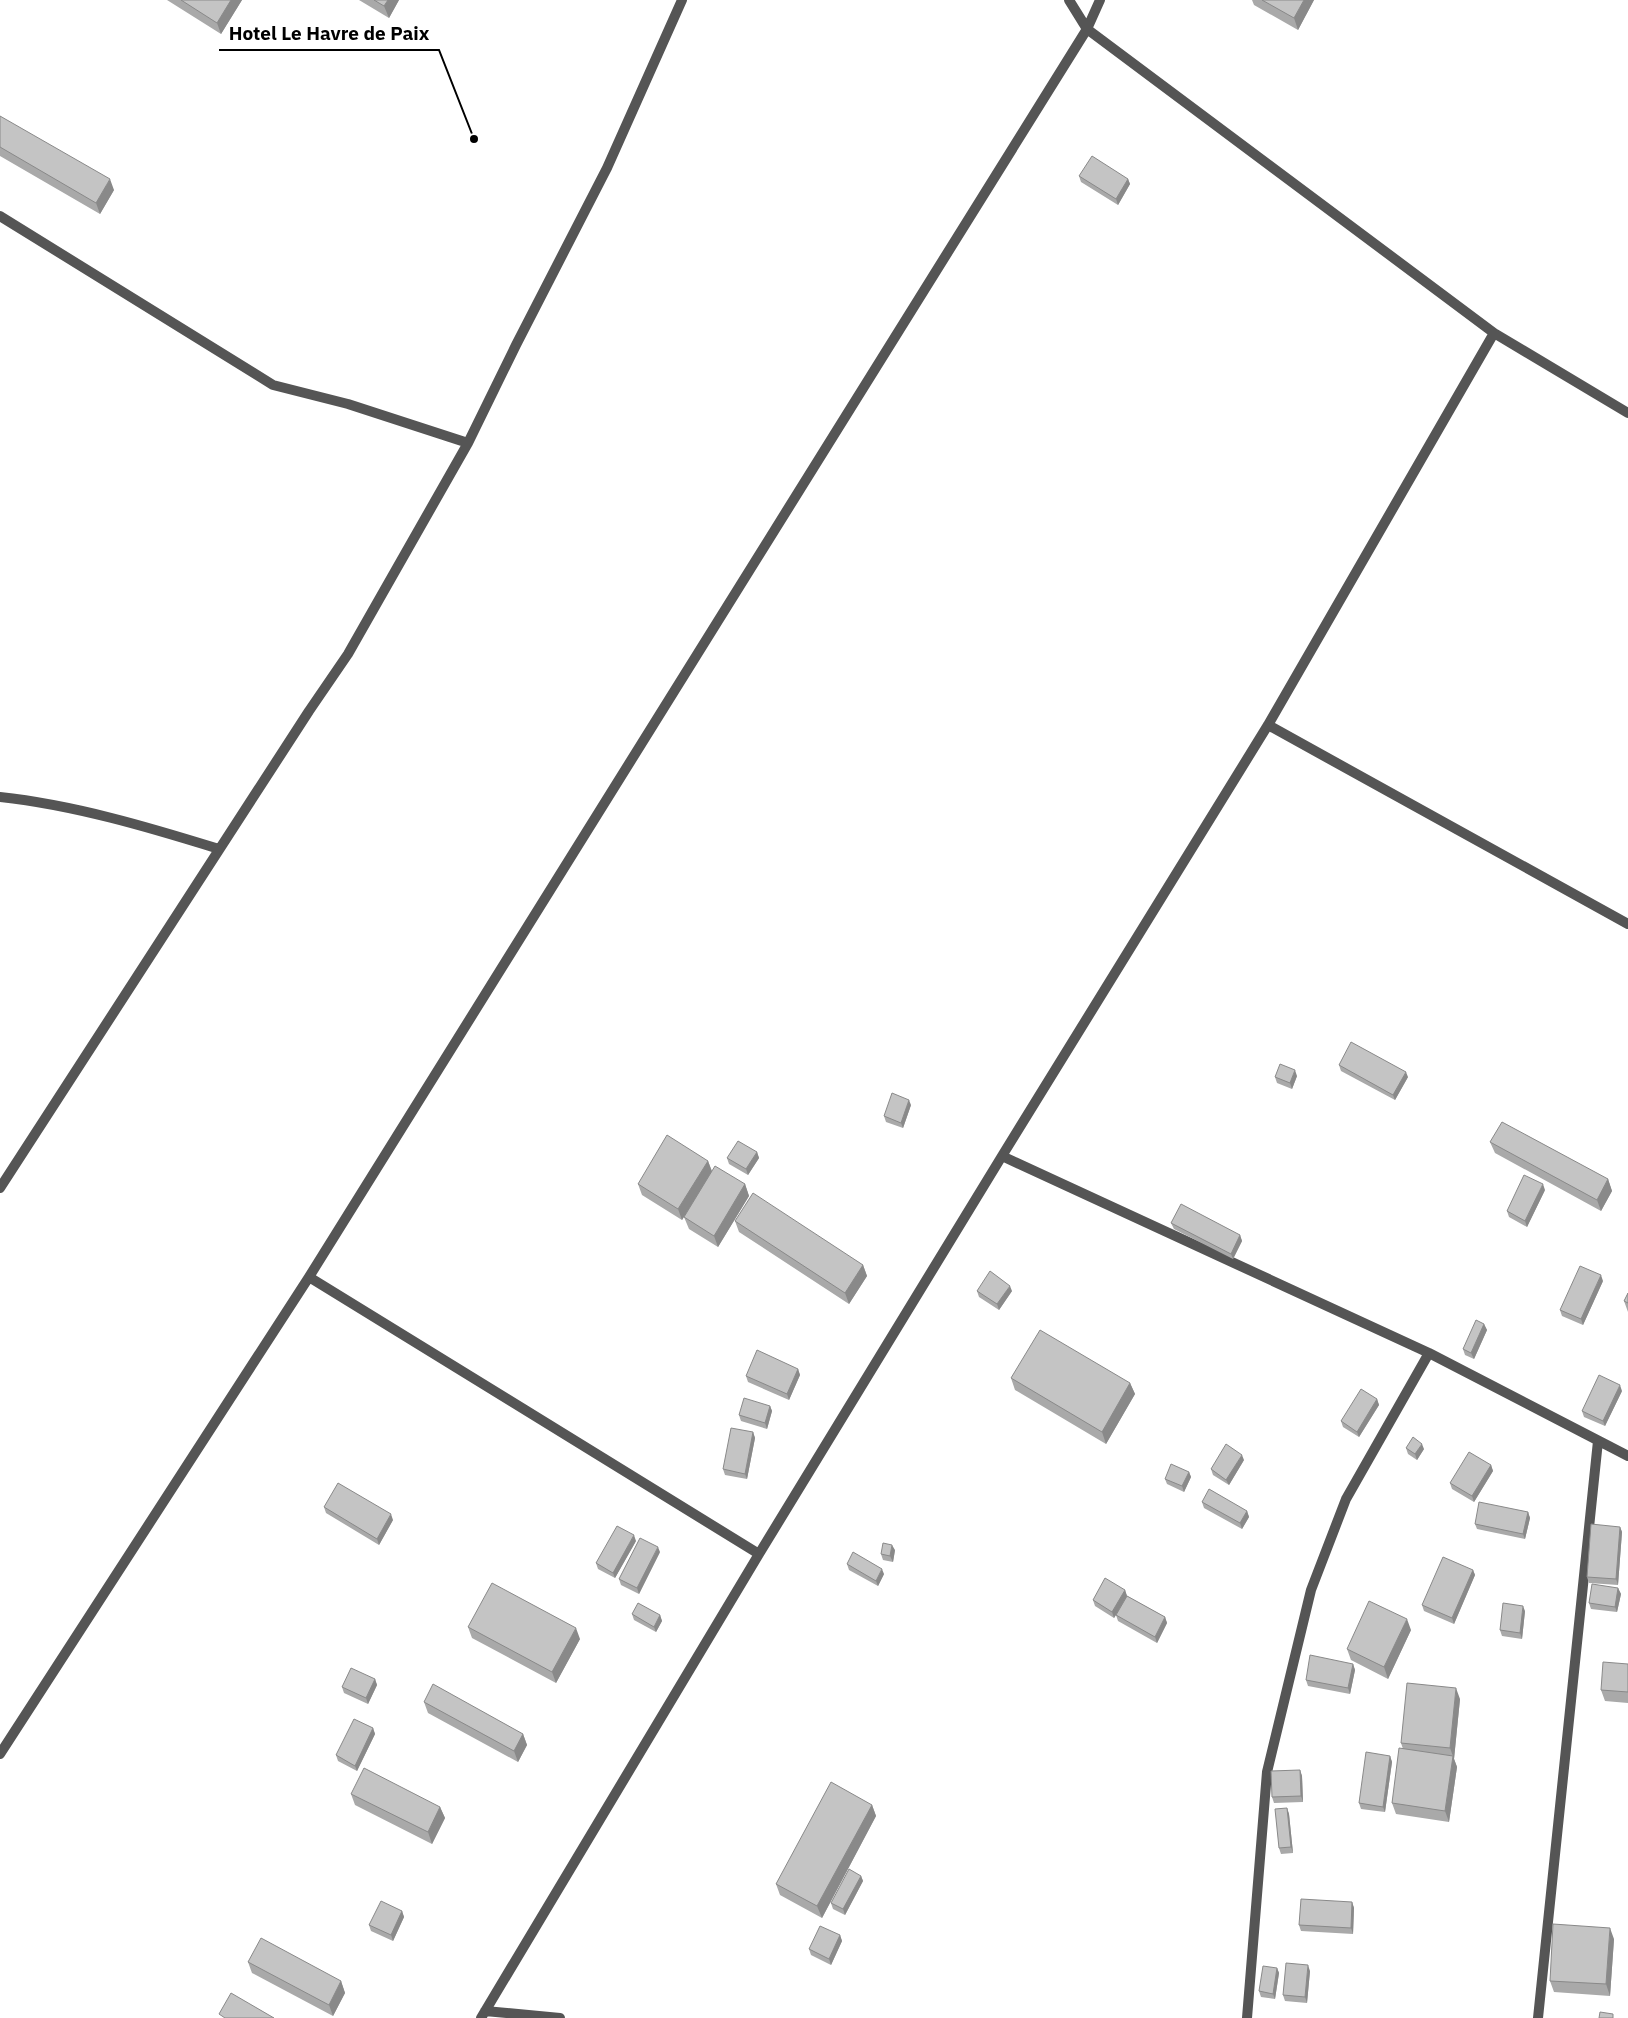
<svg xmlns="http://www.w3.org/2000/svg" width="1628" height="2018" viewBox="0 0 1628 2018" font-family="'IBM Plex Sans',sans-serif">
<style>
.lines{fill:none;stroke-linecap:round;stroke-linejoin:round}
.street{stroke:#555;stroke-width:10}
.wall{fill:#a9a9a9}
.shaded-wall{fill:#898989}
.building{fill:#c4c4c4;stroke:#898989}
.leader{fill:none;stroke:#000;stroke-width:2}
.callout-dot{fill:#000;stroke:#fff;stroke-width:2}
.callout-label{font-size:19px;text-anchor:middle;font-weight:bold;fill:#000;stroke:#fff;stroke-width:5;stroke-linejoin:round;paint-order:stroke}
</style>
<rect width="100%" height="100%" fill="#fff"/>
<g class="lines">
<path class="street" d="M1069 0 1087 29 1494 333 1628 413
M0 216 273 385 348 404 468 443
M1268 725 1628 924
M0 797C74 805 148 827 219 849
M1002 1156 1429 1353 1628 1456
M0 1188 309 711 348 654 468 443 516 345 607 168 682 0
M309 1277 759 1554
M0 1754 309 1277 1087 29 1100 0
M485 2011 560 2018
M481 2018 759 1554 1002 1156 1268 725 1494 333
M1247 2018 1267 1772 1311 1590 1346 1499 1429 1353
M1538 2018 1598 1441"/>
</g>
<path class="wall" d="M167 0H242L221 34Z
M359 0H399L389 18Z
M1252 0H1314L1298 30 1254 5Z
M0 116 114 190 100 214 0 156Z
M1079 176 1128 179 1130 184 1118 205 1081 182Z
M1339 1065 1408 1077 1395 1100 1341 1071Z
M1297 1076 1292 1089 1277 1083 1275 1077Z
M911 1105 903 1128 886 1122 884 1116Z
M1490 1142 1608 1179 1612 1191 1601 1211 1495 1153Z
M757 1152 759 1158 748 1175 729 1164 727 1158Z
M708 1161 712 1171 745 1184 749 1196 718 1247 689 1229 684 1217 696 1198 682 1220 642 1195 638 1184Z
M1545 1190 1527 1227 1509 1217 1507 1211Z
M735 1221 863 1265 867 1276 849 1304 739 1232Z
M1171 1223 1240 1235 1242 1241 1233 1259 1174 1229Z
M1603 1281 1583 1325 1562 1316 1560 1310Z
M977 1291H1012L999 1310 979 1297Z
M1628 1293V1312L1624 1301Z
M1484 1324 1487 1330 1474 1359 1465 1355 1463 1349Z
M798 1369 800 1375 789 1400 748 1382 746 1376Z
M1011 1378 1130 1383 1135 1394 1106 1444 1015 1390Z
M1622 1391 1605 1426 1584 1417 1582 1411Z
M1377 1399 1379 1405 1359 1437 1343 1427 1341 1421Z
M770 1406 772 1411 767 1429 741 1421 739 1415Z
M753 1432 755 1438 747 1479 725 1475 723 1469Z
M1406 1448 1424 1449 1417 1460 1408 1454Z
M1244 1460 1229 1485 1213 1475 1211 1469Z
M1491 1465 1493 1471 1474 1502 1452 1489 1450 1483Z
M1189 1472 1191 1477 1184 1492 1167 1484 1165 1479Z
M1202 1502 1247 1511 1249 1517 1242 1529 1204 1508Z
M324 1507 393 1520 379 1545 326 1513Z
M1528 1512 1530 1518 1525 1539 1477 1529 1475 1524Z
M1620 1527 1622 1532 1618 1585 1589 1583 1587 1577Z
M636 1541 615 1578 598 1569 596 1563Z
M895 1550 893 1562 883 1560 881 1554Z
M660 1552 639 1594 621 1585 619 1579Z
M847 1564 884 1574 878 1586 849 1570Z
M1473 1570 1475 1575 1454 1624 1424 1611 1422 1605Z
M1618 1588 1621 1594 1617 1612 1591 1609 1589 1603Z
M1125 1590 1127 1596 1165 1617 1167 1623 1157 1643 1118 1621 1116 1615 1119 1611 1114 1618 1095 1606 1093 1600Z
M1525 1611 1522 1639 1502 1636 1500 1630Z
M632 1614 660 1615 662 1621 656 1632 634 1620Z
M468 1627 580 1639 556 1683 472 1638Z
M1411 1630 1388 1679 1351 1660 1347 1649Z
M1353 1664 1355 1670 1350 1694 1308 1686 1306 1680Z
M1628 1664V1703L1605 1701 1601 1690Z
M375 1679 377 1685 368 1704 344 1693 342 1687Z
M1460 1699 1454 1759 1457 1767 1449 1822 1396 1814 1392 1803 1403 1749 1401 1743Z
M424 1702 523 1734 527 1745 518 1762 428 1713Z
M373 1728 375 1734 357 1771 338 1761 336 1755Z
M1390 1756 1392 1762 1385 1812 1361 1809 1359 1803Z
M1300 1770 1302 1776 1303 1802 1274 1803 1272 1797Z
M351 1794 440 1807 445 1818 432 1844 355 1805Z
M872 1805 876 1816 822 1918 780 1895 776 1884Z
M1287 1808 1289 1814 1293 1853 1281 1854 1279 1848Z
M861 1876 863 1881 845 1915 833 1909 831 1903Z
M1352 1902 1354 1908 1353 1934 1301 1931 1299 1925Z
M402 1911 404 1917 393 1941 371 1931 369 1925Z
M840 1935 842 1941 831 1965 811 1955 809 1949Z
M1614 1939 1610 1996 1554 1992 1550 1981Z
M248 1962 341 1981 345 1993 333 2016 252 1973Z
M1277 1968 1279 1973 1275 1999 1261 1997 1259 1991Z
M1310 1971 1307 2003 1285 2001 1283 1995Z"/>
<path class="shaded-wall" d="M231 0H242L221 34 217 23Z
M388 0H399L389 18 384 6Z
M1304 0H1314L1298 30 1294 18Z
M110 179 114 190 100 214 96 203Z
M1128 179 1130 184 1118 205 1116 199Z
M1295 1070 1297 1076 1292 1089 1290 1083Z
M1406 1072 1408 1077 1395 1100 1393 1095Z
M909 1100 911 1105 903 1128 901 1123Z
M757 1152 759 1158 748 1175 746 1169Z
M708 1161 712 1172 682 1220 678 1209Z
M1608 1179 1612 1191 1601 1211 1597 1200Z
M745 1184 749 1196 718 1247 714 1236Z
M1543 1184 1545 1190 1527 1227 1525 1221Z
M1240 1235 1242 1241 1233 1259 1231 1254Z
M863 1265 867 1276 849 1304 845 1293Z
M1601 1275 1603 1281 1583 1325 1581 1319Z
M1010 1286 1012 1291 999 1310 997 1304Z
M1484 1324 1487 1330 1474 1359 1471 1353Z
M798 1369 800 1375 789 1400 787 1394Z
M1130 1383 1135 1394 1106 1444 1102 1432Z
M1620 1385 1622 1391 1605 1426 1603 1421Z
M1377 1399 1379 1405 1359 1437 1357 1432Z
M770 1406 772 1411 767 1429 765 1423Z
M753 1432 755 1438 747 1479 745 1474Z
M1422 1444 1424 1449 1417 1460 1415 1454Z
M1242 1455 1244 1460 1229 1485 1226 1480Z
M1491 1465 1493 1471 1474 1502 1472 1496Z
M1189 1472 1191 1477 1184 1492 1182 1486Z
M1247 1511 1249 1517 1242 1529 1240 1523Z
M1528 1512 1530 1518 1525 1539 1523 1534Z
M391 1514 393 1520 379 1545 377 1539Z
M1620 1527 1622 1532 1618 1585 1616 1579Z
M634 1535 636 1541 615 1578 613 1573Z
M892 1545 895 1550 893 1562 890 1556Z
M658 1547 660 1552 639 1594 637 1588Z
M882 1569 884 1574 878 1586 876 1581Z
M1473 1570 1475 1575 1454 1624 1452 1618Z
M1618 1588 1621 1594 1617 1612 1615 1607Z
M1125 1590 1127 1596 1114 1618 1112 1612Z
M1523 1606 1525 1611 1522 1639 1520 1633Z
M660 1615 662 1621 656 1632 654 1627Z
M1165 1617 1167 1623 1157 1643 1155 1637Z
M1407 1619 1411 1630 1388 1679 1384 1667Z
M576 1628 580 1639 556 1683 552 1672Z
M1353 1664 1355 1670 1350 1694 1348 1688Z
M375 1679 377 1685 368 1704 366 1698Z
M1456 1688 1460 1699 1454 1759 1450 1748Z
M373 1728 375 1734 357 1771 355 1766Z
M523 1734 527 1745 518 1762 514 1751Z
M1390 1756 1392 1762 1385 1812 1383 1807Z
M1453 1756 1457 1767 1449 1822 1445 1811Z
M1300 1770 1302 1776 1303 1802 1301 1796Z
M872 1805 876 1816 822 1918 817 1906Z
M440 1807 445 1818 432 1844 428 1832Z
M1287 1808 1289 1814 1293 1853 1291 1847Z
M861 1876 863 1881 845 1915 843 1909Z
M1352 1902 1354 1908 1353 1934 1351 1928Z
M402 1911 404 1917 393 1941 391 1935Z
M1610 1928 1614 1939 1610 1996 1606 1984Z
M840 1935 842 1941 831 1965 829 1959Z
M1308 1965 1310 1971 1307 2003 1305 1997Z
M1277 1968 1279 1973 1275 1999 1273 1994Z
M341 1981 345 1993 333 2016 329 2005Z"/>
<path class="building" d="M181 0H231L217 23Z
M374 0H388L384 6Z
M1262 0H1304L1294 18Z
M0 116 110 179 96 203 0 147Z
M1092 156 1128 179 1116 199 1079 176Z
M1351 1042 1406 1072 1393 1095 1339 1065Z
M1280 1064 1295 1070 1290 1083 1275 1077Z
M892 1093 909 1100 901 1123 884 1116Z
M1502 1122 1608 1179 1597 1200 1490 1142Z
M667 1135 708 1161 678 1209 638 1184Z
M738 1141 757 1152 746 1169 727 1158Z
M715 1166 745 1184 714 1236 684 1217Z
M1524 1175 1543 1184 1525 1221 1507 1211Z
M753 1193 863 1265 845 1293 735 1221Z
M1181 1204 1240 1235 1231 1254 1171 1223Z
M1580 1266 1601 1275 1581 1319 1560 1310Z
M990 1271 1010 1286 997 1304 977 1291Z
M1628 1293V1303L1624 1301Z
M1476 1320 1484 1324 1471 1353 1463 1349Z
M1040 1330 1130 1383 1102 1432 1011 1378Z
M757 1350 798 1369 787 1394 746 1376Z
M1599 1375 1620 1385 1603 1421 1582 1411Z
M1361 1389 1377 1399 1357 1432 1341 1421Z
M744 1398 770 1406 765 1423 739 1415Z
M731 1428 753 1432 745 1474 723 1469Z
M1413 1437 1422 1444 1415 1454 1406 1448Z
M1226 1444 1242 1455 1226 1480 1211 1469Z
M1469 1452 1491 1465 1472 1496 1450 1483Z
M1171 1464 1189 1472 1182 1486 1165 1479Z
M338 1483 391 1514 377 1539 324 1507Z
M1209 1489 1247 1511 1240 1523 1202 1502Z
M1479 1502 1528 1512 1523 1534 1475 1524Z
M1591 1524 1620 1527 1616 1579 1587 1577Z
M617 1526 634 1535 613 1573 596 1563Z
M640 1538 658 1547 637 1588 619 1579Z
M883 1543 892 1545 890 1556 881 1554Z
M853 1552 882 1569 876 1581 847 1564Z
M1443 1557 1473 1570 1452 1618 1422 1605Z
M1105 1578 1125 1590 1112 1612 1093 1600Z
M492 1583 576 1628 552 1672 468 1627Z
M1592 1584 1618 1588 1615 1607 1589 1603Z
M1127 1596 1165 1617 1155 1637 1116 1615Z
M1369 1601 1407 1619 1384 1667 1347 1649Z
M638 1603 660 1615 654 1627 632 1614Z
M1503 1603 1523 1606 1520 1633 1500 1630Z
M1310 1655 1353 1664 1348 1688 1306 1680Z
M1603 1662 1628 1664V1692L1601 1690Z
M351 1668 375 1679 366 1698 342 1687Z
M1407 1683 1456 1688 1450 1748 1401 1743Z
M433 1684 523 1734 514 1751 424 1702Z
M354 1719 373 1728 355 1766 336 1755Z
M1399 1748 1453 1756 1445 1811 1392 1803Z
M1366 1752 1390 1756 1383 1807 1359 1803Z
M364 1768 440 1807 428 1832 351 1794Z
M1300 1770 1301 1796 1272 1797 1271 1771Z
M831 1782 872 1805 817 1906 776 1884Z
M1287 1808 1291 1847 1279 1848 1275 1809Z
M849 1869 861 1876 843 1909 831 1903Z
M1301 1899 1352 1902 1351 1928 1299 1925Z
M381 1901 402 1911 391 1935 369 1925Z
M1553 1924 1610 1928 1606 1984 1550 1981Z
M820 1926 840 1935 829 1959 809 1949Z
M261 1938 341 1981 329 2005 248 1962Z
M1286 1963 1308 1965 1305 1997 1283 1995Z
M1263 1966 1277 1968 1273 1994 1259 1991Z
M231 1993 274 2018H225L219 2014Z
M1600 2012 1613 2014V2018H1599Z"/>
<path class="leader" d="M474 139L439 50H219"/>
<circle class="callout-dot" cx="474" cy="139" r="5"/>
<g class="callout-label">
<text x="329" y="40">Hotel Le Havre de Paix</text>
</g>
</svg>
